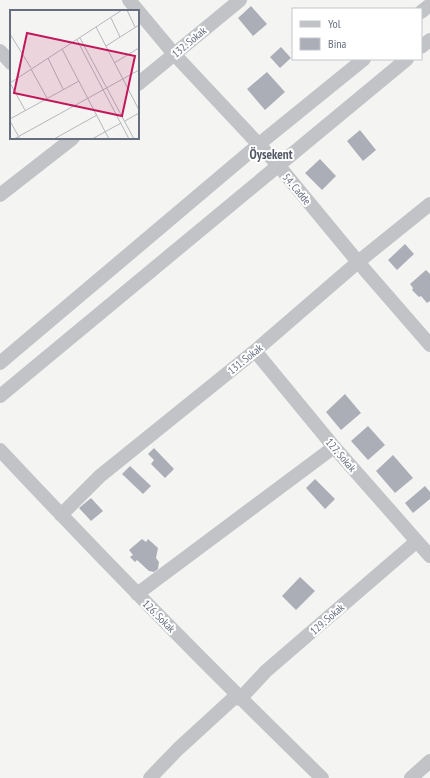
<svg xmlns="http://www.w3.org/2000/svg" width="430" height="778" viewBox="0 0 430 778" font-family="'PT Sans Narrow',sans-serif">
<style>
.building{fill:#abaeb6}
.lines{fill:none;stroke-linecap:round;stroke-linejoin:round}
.minor{stroke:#c1c3c7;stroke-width:14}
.labels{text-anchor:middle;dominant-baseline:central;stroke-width:4;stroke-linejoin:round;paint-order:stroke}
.street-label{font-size:11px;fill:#676e80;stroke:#fff}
.quarter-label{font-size:13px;font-weight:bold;fill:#545966;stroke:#fff}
.inset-road{fill:none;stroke:#b4b7bd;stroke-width:1}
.view{fill:#c2185b;fill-opacity:0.15;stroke:#c2185b;stroke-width:2}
.inset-edge{fill:none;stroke:#676e80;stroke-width:2}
</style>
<rect width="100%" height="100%" fill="#f4f5f2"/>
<path class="building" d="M251 6 267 24 253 36 238 18Z
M281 47 291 58 280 68 270 57Z
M267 72 285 92 265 110 247 89Z
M360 130 376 150 363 161 347 141Z
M320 159 336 176 322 190 305 173Z
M405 244 414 254 397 270 388 260Z
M426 270 430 274V301L427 303 421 296 419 297 412 290 413 288 410 284Z
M345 394 361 413 341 430 326 412Z
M368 426 385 445 368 460 351 441Z
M154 448 174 469 165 478 151 464 154 460 148 454Z
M393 455 413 478 395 493 376 471Z
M130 466 151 486 143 494 122 474Z
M315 479 335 499 325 509 306 488Z
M425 486 430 492V499L413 513 405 503Z
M91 498 103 511 91 521 79 508Z
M142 539 146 542 148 539 158 548 156 558 159 562 158 569 154 572 149 571 137 560 135 562 130 557 133 555 129 550Z
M300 577 315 591 296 610 282 596Z"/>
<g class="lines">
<path class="minor" d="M129 0 174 54 278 165 358 262 430 345
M421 12 430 5
M421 47 430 40
M0 51 11 63
M138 84 240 0
M0 195 73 138
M255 351 334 447 430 556
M0 363 258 145 364 59
M0 396 407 59
M0 450C105 562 212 671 322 778
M61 515 100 476 255 351 358 262 430 204
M137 594 334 447
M240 699 266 671 417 541
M150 778 178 749 237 695
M411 778 430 761"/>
</g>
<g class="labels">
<g class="street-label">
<text transform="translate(189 42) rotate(-40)">132. Sokak</text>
<text transform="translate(297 189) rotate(50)">54. Cadde</text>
<text transform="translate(245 359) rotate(-39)">131. Sokak</text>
<text transform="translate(341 455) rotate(49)">127. Sokak</text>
<text transform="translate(159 616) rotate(45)">126. Sokak</text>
<text transform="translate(327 619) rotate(-41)">129. Sokak</text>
</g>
<g class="quarter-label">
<text x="271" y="154">Öysekent</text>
</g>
</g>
<g transform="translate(10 10)">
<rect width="129" height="129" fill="#f4f5f2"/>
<path class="inset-road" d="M117 0 125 17M101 8 110 27M86 17 129 100M0 24 21 58M70 28 124 129M67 30 119 129M96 36 129 15M52 39 99 129M38 48 53 79M104 53 129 38M21 59 37 88M0 73 112 0M0 73 15 100M0 109 69 71M0 111 10 129M115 111 129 103M4 129 129 60M44 129 87 105M82 129 111 113"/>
<path class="view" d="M17 23 125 46 112 106 4 83Z"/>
<rect width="129" height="129" class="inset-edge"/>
</g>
<rect x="292" y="8" width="130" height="52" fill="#ffffff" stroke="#c2c5cc"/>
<rect x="300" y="21" width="20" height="6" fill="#c1c3c7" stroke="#c2c5cc"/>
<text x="328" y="28" font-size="12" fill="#676e80">Yol</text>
<rect x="300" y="38" width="20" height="12" fill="#abaeb6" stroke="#c2c5cc"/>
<text x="328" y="48" font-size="12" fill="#676e80">Bina</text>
</svg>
